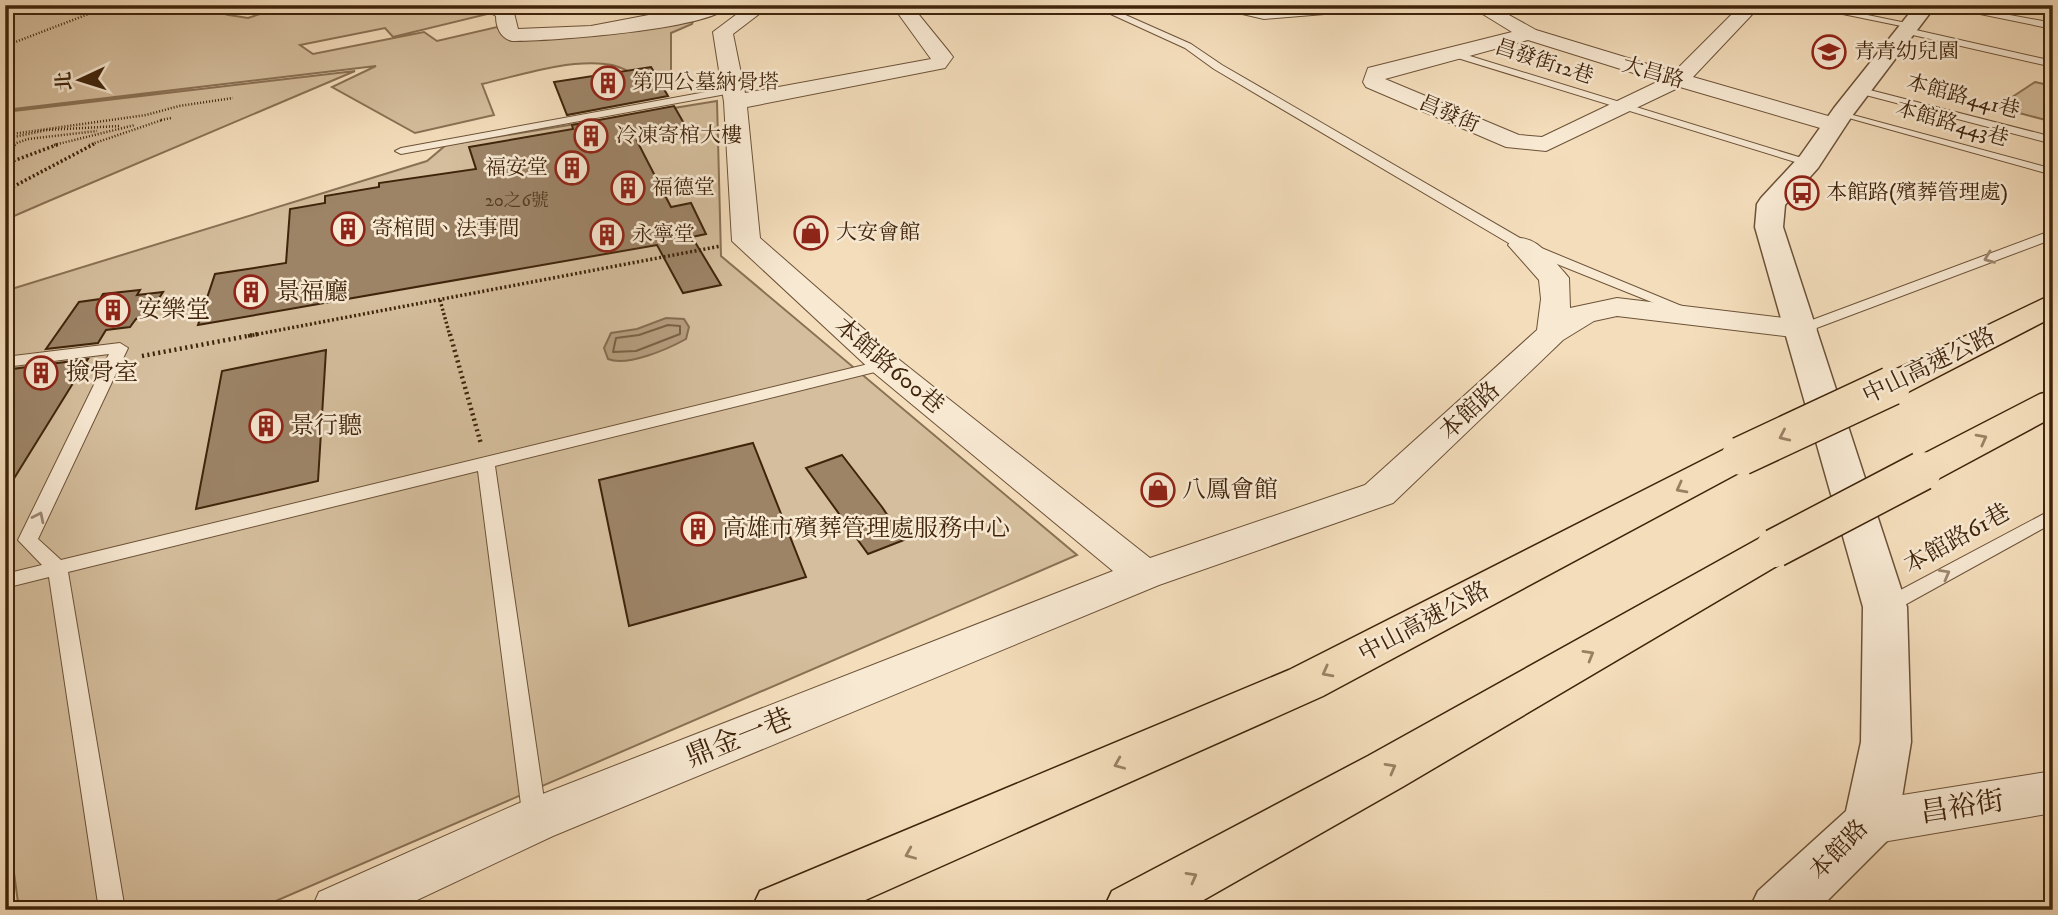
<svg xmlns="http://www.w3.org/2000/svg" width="2058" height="915" viewBox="0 0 2058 915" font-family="'IM FELL DW Pica','Noto Serif TC',serif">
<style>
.green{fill:#d5be9d;stroke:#8a7154;stroke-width:2}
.water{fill:#b69e7f;stroke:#866d51;stroke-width:2}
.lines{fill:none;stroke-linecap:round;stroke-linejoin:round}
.shore{stroke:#7a6145;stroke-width:2}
.building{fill:#9d8467;stroke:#3f240b;stroke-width:2}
.service-casing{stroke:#6c5237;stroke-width:2}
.minor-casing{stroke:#6c5237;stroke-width:2}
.tertiary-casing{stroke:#6c5237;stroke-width:3}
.motorway-casing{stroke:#3f240b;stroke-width:3}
.path-far2{stroke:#3f240b;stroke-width:2.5;stroke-dasharray:1 2;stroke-linecap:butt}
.path-far1{stroke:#3f240b;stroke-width:3.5;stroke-dasharray:2 2.5;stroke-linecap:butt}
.path{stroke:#3f240b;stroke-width:4.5;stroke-dasharray:2 3.5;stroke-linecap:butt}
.service{fill:#f8e9d3;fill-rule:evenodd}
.minor{fill:#f8e9d3;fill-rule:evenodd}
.tertiary{fill:#f8e9d3;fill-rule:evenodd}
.motorway{fill:#f4ddbb;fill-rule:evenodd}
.motorway-bridge-casing{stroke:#3f240b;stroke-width:41;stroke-linecap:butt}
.motorway-bridge{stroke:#f4ddbb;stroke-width:38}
.oneway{stroke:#9c866f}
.oneway2{stroke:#9a8063}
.labels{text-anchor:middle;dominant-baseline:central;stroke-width:5;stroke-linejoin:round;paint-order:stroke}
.far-number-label{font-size:18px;fill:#563c22}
.far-poi-label{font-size:21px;fill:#3f240b;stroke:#f8e9d3;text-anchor:start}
.far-street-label{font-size:21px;fill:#3f240b;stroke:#f8e9d3}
.poi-label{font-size:24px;fill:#3f240b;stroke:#f8e9d3;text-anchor:start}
.street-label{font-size:24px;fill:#3f240b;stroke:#f8e9d3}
.near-street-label{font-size:28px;fill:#3f240b;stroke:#f8e9d3}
</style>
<rect width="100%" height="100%" fill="#f4ddbb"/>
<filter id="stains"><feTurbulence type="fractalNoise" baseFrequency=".00286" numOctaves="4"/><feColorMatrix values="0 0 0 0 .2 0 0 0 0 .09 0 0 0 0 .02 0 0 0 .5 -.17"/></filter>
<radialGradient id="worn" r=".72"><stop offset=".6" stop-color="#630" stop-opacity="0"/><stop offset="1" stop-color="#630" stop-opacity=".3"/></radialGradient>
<path class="green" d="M5 5H121L100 14 126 5H253L229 15 248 18 287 5H524L393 37 385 28 300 45 313 54 424 32 437 41 497 27 508 38 694 19 692 24 671 33V77C636 87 633 66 605 64 563 60 522 75 482 84L494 115 415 133 332 87 376 66 5 110Z
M355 71 44 203 5 220V112Z
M2035 82 2053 86V122L1997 107Z
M717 101 721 256 1077 555 255 910H19L8 828 5 829V291L427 161 446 145Z"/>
<path class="water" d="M666 318 684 319 689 327 686 339C668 349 627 367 608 359L604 348 611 333 637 329Z"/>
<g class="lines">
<path class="shore" d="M668 325 680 326V334L636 351 613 352 616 338 639 335Z"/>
</g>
<path class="building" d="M651 67 668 96 567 115 554 82Z
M674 106 686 127 647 134 650 138 637 141 671 207 691 203 706 234 692 237 721 285 683 293 657 245 198 325 215 274 286 263 290 209 325 203V196L379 187V183L476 169 469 147 573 129 572 125Z
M140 290 137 295 163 292 147 317 136 319 130 327 106 330 98 343 46 349 79 302 100 299 103 294Z
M326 350 318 481 196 509 222 371Z
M88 359 5 493V370Z
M753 443 806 577 629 626 599 480Z
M842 455 882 507 904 540 868 554 806 468Z"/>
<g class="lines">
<defs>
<path id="service" d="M1091 5H1103L1191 44 1222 65 1527 242 1701 314 1699 317H1689L1517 248 1214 69 1185 48Z
M1231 5H1240L1244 9 1264 13 1385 5H1433L1264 19 1238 13Z
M1799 5H1819L1916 25 1911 28Z
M1936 5H1956L2053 23V29Z
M1907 28 2053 61V67L1904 33 1902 31Z
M1451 52H1457L1815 162 1805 165 1451 56Z
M733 87 737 88V92L401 154 395 151 401 148Z
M1862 88 2053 137V144L1858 93 1857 91Z
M1838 111 2053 169V175L1838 115Z
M2053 230V239L1806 332H1796L1793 329 1796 326Z
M120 343 128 348 38 539 61 560 885 360 893 365 891 368 495 466 547 820 544 827 535 831 526 827 523 820 478 471 68 572 125 910H99L49 577 5 588V574L42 565 18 540 109 354 5 367V357Z
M2053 509V523L1892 612H1878L1875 607 1878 602Z"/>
<path id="minor" d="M477 5H503L513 9 518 29 591 26 701 5H731C710 30 549 41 512 41 500 38 496 27 496 16Z
M749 5H771L733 34 745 93 931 59 892 5H911L950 53 953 57 945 68 747 107 760 238 897 358 1150 558 1365 485 1537 330 1541 299 1539 280 1508 245 1512 239C1535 233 1549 256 1564 272L1569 278 1570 308 1617 298 1801 320 1812 322 1817 329 1812 336 1801 338 1617 316 1594 321 1563 340 1393 503 1159 585 553 836 396 910H311L319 892 517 804 1113 571 873 372 732 241 724 102 713 32Z
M1468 5H1491L1536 30 1674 72 1741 5H1761L1693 77 1842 120 1846 125 1842 130 1834 132 1680 87 1546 151 1506 147 1366 87 1363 82 1368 68 1512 32ZM1528 40 1659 81 1542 137 1519 135 1385 79Z
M2053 771V813L1871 844 1853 838 1845 822 1853 806 1871 800Z"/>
<path id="tertiary" d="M1916 5H1936L1852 116 1818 168 1785 205 1783 227 1907 607 1911 742 1898 822 1890 838 1818 910H1749L1758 891 1846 811 1861 742 1863 607 1755 227 1757 204 1761 198 1800 156 1834 108Z"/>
<path id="motorway" d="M2053 294V317L1904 394 1891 397 1878 394 1873 386 1878 378Z
M2053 391V417L1936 480 1922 483 1908 480 1902 471 1908 462 2040 394Z
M1741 444 1755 448 1760 456 1755 464 1323 696 843 910H751L760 891 1289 670 1727 448Z
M1775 534 1790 538 1796 548 1790 558 1404 786 1186 910H1103L1112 891 1368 756 1760 538Z"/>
</defs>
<use href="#service" class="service-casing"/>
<use href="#minor" class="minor-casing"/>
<use href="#tertiary" class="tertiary-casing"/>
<use href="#motorway" class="motorway-casing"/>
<path class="path-far2" d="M5 46 112 5
M161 120 171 118
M5 135 146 115 179 106 233 98
M5 139 47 130 119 126
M11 145 28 139 97 131
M54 145 135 125
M89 145 162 120"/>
<path class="path-far1" d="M5 148 16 144
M5 164 59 144
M5 191 94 144
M440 300 450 336
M248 336 721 246"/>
<path class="path" d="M450 334 481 444
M142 356 258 334"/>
<use href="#service" class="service"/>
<use href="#minor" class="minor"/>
<use href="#tertiary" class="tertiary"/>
<use href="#motorway" class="motorway"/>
<defs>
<path id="motorway-bridge" d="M1741 456 1891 386
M1775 548 1922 471"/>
</defs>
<use href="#motorway-bridge" class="motorway-bridge-casing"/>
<use href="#motorway-bridge" class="motorway-bridge"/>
</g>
<defs><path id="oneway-chevron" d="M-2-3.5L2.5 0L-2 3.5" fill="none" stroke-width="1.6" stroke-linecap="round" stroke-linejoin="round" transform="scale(1.75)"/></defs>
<g class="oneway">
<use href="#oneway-chevron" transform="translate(1989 258) rotate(159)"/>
<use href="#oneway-chevron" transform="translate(39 517) rotate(-64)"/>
<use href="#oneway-chevron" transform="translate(1945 574) rotate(-29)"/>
</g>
<g class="oneway2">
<use href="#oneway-chevron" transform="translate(1784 436) rotate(155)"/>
<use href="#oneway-chevron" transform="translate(1982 439) rotate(-28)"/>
<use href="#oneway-chevron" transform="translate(1681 488) rotate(152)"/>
<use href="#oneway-chevron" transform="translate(1589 655) rotate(-30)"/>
<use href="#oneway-chevron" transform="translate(1327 672) rotate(152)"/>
<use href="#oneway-chevron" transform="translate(1119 764) rotate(157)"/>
<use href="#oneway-chevron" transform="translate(1391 768) rotate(-29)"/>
<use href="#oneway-chevron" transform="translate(910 854) rotate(157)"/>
<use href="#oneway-chevron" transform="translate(1192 877) rotate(-29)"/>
</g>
<defs>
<symbol id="school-ring" viewBox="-11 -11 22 22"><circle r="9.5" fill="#f8e9d3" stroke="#8f2418" stroke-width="1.5"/><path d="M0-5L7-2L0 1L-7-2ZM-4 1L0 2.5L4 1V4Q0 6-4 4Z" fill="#8f2418"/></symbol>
<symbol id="building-ring" viewBox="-11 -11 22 22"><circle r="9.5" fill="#f8e9d3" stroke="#8f2418" stroke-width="1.5"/><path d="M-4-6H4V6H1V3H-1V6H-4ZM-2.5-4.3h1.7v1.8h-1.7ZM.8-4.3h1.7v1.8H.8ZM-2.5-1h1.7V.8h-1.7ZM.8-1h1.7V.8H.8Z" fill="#8f2418"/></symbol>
<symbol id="bus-ring" viewBox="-11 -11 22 22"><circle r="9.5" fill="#f8e9d3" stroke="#8f2418" stroke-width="1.5"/><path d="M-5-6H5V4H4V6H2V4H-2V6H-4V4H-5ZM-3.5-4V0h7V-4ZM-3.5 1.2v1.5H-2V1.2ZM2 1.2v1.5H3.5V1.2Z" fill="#8f2418"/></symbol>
<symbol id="shop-ring" viewBox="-11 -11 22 22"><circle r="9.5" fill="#f8e9d3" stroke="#8f2418" stroke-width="1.5"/><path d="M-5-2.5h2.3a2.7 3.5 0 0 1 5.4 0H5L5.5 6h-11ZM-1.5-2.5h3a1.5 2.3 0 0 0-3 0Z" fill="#8f2418"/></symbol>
</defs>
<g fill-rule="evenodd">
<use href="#school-ring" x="1810" y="33" width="38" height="38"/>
<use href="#building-ring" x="589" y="64" width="38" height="38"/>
<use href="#building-ring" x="572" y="117" width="38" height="38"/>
<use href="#building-ring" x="553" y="149" width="38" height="38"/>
<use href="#building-ring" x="609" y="169" width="38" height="38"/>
<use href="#bus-ring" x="1783" y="174" width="38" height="38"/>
<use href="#building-ring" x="329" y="210" width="38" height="38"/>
<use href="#shop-ring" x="792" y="214" width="38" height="38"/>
<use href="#building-ring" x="588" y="216" width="38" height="38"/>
<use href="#building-ring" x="232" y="273" width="38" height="38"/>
<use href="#building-ring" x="94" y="291" width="38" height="38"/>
<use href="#building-ring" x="22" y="354" width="38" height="38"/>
<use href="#building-ring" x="247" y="407" width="38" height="38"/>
<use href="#shop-ring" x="1139" y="471" width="38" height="38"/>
<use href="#building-ring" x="679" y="510" width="38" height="38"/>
</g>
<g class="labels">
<g class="far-number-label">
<text x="517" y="201">20之6號</text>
</g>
<g class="far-poi-label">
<text x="1854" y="52">青青幼兒園</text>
<text x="632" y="83">第四公墓納骨塔</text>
<text x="616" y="136">冷凍寄棺大樓</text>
<text x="548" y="168" text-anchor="end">福安堂</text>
<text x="652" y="188">福德堂</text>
<text x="1826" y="193">本館路(殯葬管理處)</text>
<text x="372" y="229">寄棺間、法事間</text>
<text x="836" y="233">大安會館</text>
<text x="632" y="235">永寧堂</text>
</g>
<g class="far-street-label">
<text transform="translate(1544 62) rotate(18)">昌發街12巷</text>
<text transform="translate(1653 73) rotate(16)">大昌路</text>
<text transform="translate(1963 97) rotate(15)">本館路441巷</text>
<text transform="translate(1449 114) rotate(23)">昌發街</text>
<text transform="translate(1952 124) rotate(16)">本館路443巷</text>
</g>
<g class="poi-label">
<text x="276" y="292">景福廳</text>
<text x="138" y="310">安樂堂</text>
<text x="66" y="373">撿骨室</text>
<text x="290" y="426">景行聽</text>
<text x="1182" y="490">八鳳會館</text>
<text x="722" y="529">高雄市殯葬管理處服務中心</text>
</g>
<g class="street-label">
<text transform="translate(889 366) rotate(40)">本館路600巷</text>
<text transform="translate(1929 366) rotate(-26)">中山高速公路</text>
<text transform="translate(1470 411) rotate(-43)">本館路</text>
<text transform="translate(1957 539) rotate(-29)">本館路61巷</text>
<text transform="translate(1424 622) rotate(-28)">中山高速公路</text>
<text transform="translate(1839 850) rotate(-46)">本館路</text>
</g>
<g class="near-street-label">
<text transform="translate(739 738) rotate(-22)">鼎金一巷</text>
<text transform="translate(1962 807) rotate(-9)">昌裕街</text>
</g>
</g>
<rect width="2058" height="915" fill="none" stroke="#f4ddbb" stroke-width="28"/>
<rect x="7" y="7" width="2044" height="901" fill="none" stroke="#3f240b" stroke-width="3.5"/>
<rect x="14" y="14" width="2030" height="887" fill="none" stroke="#3f240b" stroke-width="2"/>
<g transform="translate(80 80) rotate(266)" stroke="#f8e9d3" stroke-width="5" paint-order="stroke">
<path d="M0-5L12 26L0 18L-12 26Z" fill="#3f240b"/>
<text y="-10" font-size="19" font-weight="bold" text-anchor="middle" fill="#3f240b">北</text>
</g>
<rect width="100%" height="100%" filter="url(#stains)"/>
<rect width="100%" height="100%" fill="url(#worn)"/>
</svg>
